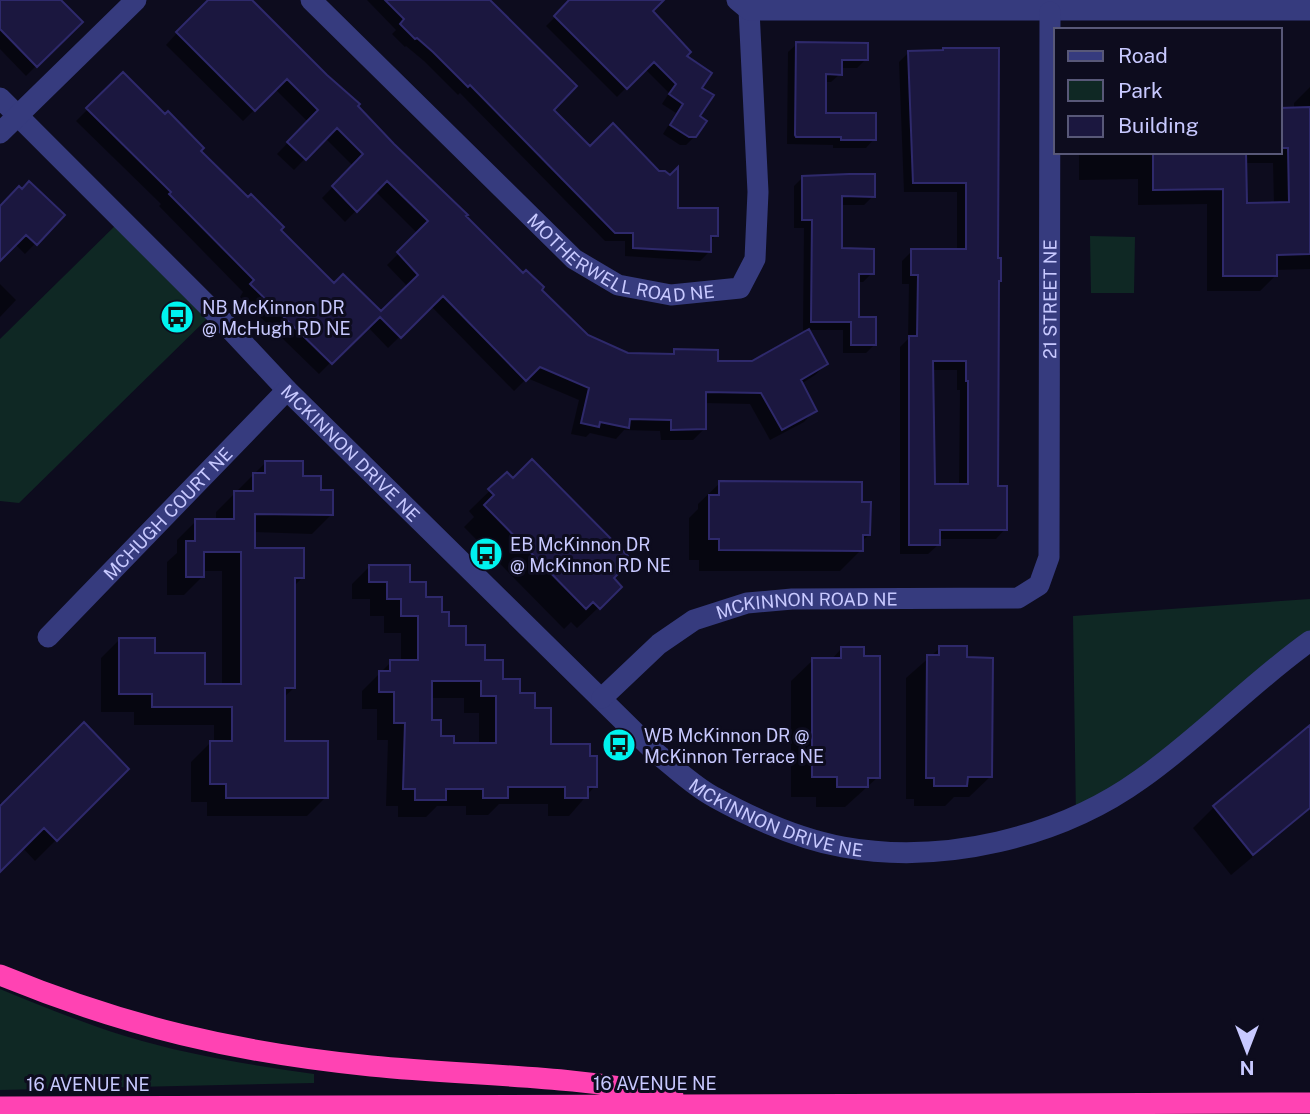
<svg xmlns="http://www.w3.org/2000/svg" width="1310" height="1114" viewBox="0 0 1310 1114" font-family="'Public Sans',sans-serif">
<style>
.green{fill:#0f2824}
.shadow{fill:#0007;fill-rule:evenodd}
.building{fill:#1b173f;stroke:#2e296b;stroke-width:2;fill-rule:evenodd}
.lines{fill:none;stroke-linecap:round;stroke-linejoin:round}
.street{stroke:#363b7e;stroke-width:21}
.highway{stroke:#ff43b3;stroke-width:21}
.labels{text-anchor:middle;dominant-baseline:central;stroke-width:6;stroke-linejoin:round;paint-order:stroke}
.street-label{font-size:18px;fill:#c8c9ff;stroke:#0d0c1e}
.poi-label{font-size:18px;fill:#c8c9ff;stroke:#0d0c1e;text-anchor:start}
</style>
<rect width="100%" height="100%" fill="#0d0c1e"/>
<path class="green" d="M122 219 214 312 19 503 0 501V339Z
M1090 236 1135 237 1134 293H1091Z
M1310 599V641L1076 818 1073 616Z
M0 989C41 1006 83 1023 125 1036 187 1055 251 1065 314 1074V1083L0 1090Z"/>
<path class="shadow" d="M0 0H59L80 22 26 76 0 49Z
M207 0H250L463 216 587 337 628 355 670 356 674 351 716 363 826 364 815 375 801 384 815 410 804 422 770 440 750 404 704 403 705 428 693 440H661L660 431 624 430 616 439 590 433 586 437 571 434 579 400 527 378 514 391 431 306 388 348 367 326 319 374 240 297 243 292 159 206 161 204 76 121 123 74 334 285 381 314 408 287 387 265 418 234 375 191 345 222 322 198 353 166 325 138 294 170 277 154 308 122 275 89 243 121 166 45Z
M367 0H487L552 110 590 149 676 210 716 235 709 242V252L700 261 625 256V241H605L460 93 458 95 424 61 406 46 405 47 392 34 396 30Z
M572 0H648L650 11 685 56 700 88 695 136 686 145H680L663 134 676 113 662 104 669 93 645 69 617 97 546 26Z
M797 44 866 59 857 68H840V74L831 82H825V115L874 139 866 148H833V145L787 144 788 52Z
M997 50V488L1005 529 996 539H938V545L928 554H900V347L908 339 909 284H902V261L912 251H957V192H904L899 62 909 52ZM931 370H957V390H960L959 486H933Z
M1310 87V269L1275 270 1276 275 1260 291H1207V204L1138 205V179L1079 180V152H1280V109H1294V103ZM1244 163H1273L1274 204 1245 205Z
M803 177 873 196 864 205H840V250L872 273 863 282H857V319L875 344 866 353H843V330H803L804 228H794V186Z
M0 207 63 215 25 254 15 244 0 259Z
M0 284 16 300 0 317Z
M266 462 301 478 319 491 331 515 312 534 254 532V550L303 577 294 586V688L283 698V743L326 797 307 816H207V802H191V762L210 743H214V725H134V712H101V658L120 639 153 655 203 685H222V571H203V576L184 595H167V562L177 553V540L196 521H216V512Z
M507 474 620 587 577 628 571 622 564 629 464 527 474 517 469 511Z
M720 483 861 504 869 535 861 542V550L840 571H699V560H689V518L698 509V504Z
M370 566 408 583 440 613 447 628 464 647 484 662 534 710 549 745 595 786 569 816H548V804H499L488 815H466V806H437L426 817H398V806H386L388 740H377V709H362V691L391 662H401V633H384V616H370V599H352V584ZM431 698H464V713H479V745H453L440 737 431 722Z
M940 648 966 659 991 776 969 797H954L945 806H914V799H906V678Z
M841 649 862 658 878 777 845 807H816V797H791V681L813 660H831Z
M1310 727V809L1231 875 1193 828 1214 807Z
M127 769 35 861 22 847 0 869V802L3 805Z"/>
<path class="building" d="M0 0H61L83 22 37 67 0 29Z
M208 0H252L327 75 360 104 358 106 394 144 468 215 466 216 523 273 526 270 544 287 542 290 588 335 628 353 674 354V349L718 350V361H752L809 329 828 364 801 380 817 411 782 430 761 393 706 392V429L671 430V420L630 419 629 428 600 422 599 427 581 423 589 388 540 367 526 381 443 296 401 338 380 317 332 364 250 284 254 280 169 194 171 192 86 108 123 72 165 114 168 111 204 148 201 151 248 197 251 194 284 227 281 230 334 283 343 274 381 311 418 275 397 252 428 221 387 181 357 212 332 186 363 154 337 128 306 160 287 142 318 110 287 79 255 111 176 32Z
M385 0H490L577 86 554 110 590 146 613 123 659 171H665L670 175 678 167V208H718V236H711V252L633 248V233H615L470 85 468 87 433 52 417 38 415 39 400 24 404 19Z
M569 0H664L653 11 691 52 687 56 712 73 702 88 714 95 700 116 707 121 696 137H689L670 125 683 104 669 94 676 84 654 62 627 89 554 16Z
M796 42 868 43V60H842V75L826 74V113H876V140H841V137H796L795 135Z
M943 48H999L998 258H1001V281H999L998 486H1007V530H940V545H909V336H917L918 275H911V249H966V183H913L908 51 943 50ZM933 361H966V381H968V484H935Z
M1310 107V254L1277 255V276H1223V189L1153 190V152H1246L1247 203 1289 202 1288 148H1280V108Z
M849 174H875V197L842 196V248L874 249V274H859V317H876V345H851V322H811L812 220H802V176Z
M29 181 65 215 37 245 26 235 0 261V206L19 186 22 189Z
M532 459 632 560 614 578 622 587 600 609 593 602 586 609 484 505 494 495 488 489 507 472 513 478Z
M265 461H303V476H321V490H333V515L255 514V548H304V578H295V688H285V741H328V798H226V784H210V741H232V707H152V694H119V638H155V653H205V684H241V552H204V577H186V541H195V519H234V491H253V473H265Z
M719 481 862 482V502H871L870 535H863V551L719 550V539H709V495H719Z
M369 565H410V582H426V597H442V612H449V626H466V645H485V660H503V679H520V693H535V708H551V744H590V756H597V787H588V798H565V787H508V798H483V789H446V800H415V789H403L405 723H394V692H379V671H390V660H418V616H401V599H387V582H369ZM432 681H481V696H496V743H454V736H441V720H432Z
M939 646H967V657L993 658 992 777H968L967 786H934V778H926L927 655H939Z
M841 647H864V656H880V778H868V787H837V777H812V658H841Z
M84 722 129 769 57 841 44 828 0 872V806Z
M1310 725V808L1253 855 1213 806Z"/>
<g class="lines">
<g class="street">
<path id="s1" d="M311 0 574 259 618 285 671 295 740 288 755 259 758 192 749 10"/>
<path d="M737 0 749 10H1310"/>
<path id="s2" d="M0 98 214 312 287 390 655 752C674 767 693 786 714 797 752 818 800 839 843 847 942 865 1059 838 1141 779 1201 737 1251 683 1310 641"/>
<path d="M0 133 136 0"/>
<path id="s3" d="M48 637 287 390"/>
<path id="s4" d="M602 698 659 644 694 620 747 603 792 599 1018 598 1039 585 1049 557 1050 12"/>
</g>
<path class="highway" d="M0 975C124 1026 238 1053 371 1066 472 1076 574 1075 673 1096
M0 1107 1310 1103"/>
</g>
<defs>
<symbol id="bus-disc" viewBox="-11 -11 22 22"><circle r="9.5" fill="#00f3ef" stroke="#0d0c1e"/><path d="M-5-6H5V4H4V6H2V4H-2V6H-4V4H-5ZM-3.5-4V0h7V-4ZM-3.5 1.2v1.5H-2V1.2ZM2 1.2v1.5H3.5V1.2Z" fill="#111"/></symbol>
</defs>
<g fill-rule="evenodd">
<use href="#bus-disc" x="158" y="298" width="38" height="38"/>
<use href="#bus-disc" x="467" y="535" width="38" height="38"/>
<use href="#bus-disc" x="600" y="726" width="38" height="38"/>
</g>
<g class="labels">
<g class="street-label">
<text stroke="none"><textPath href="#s1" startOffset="413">MOTHERWELL ROAD NE</textPath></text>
<text stroke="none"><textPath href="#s4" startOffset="760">21 STREET NE</textPath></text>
<text stroke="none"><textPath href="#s2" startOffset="499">MCKINNON DRIVE NE</textPath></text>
<text stroke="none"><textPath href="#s3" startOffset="172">MCHUGH COURT NE</textPath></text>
<text stroke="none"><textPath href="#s4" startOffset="236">MCKINNON ROAD NE</textPath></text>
<text stroke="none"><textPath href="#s2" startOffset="1066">MCKINNON DRIVE NE</textPath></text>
<text x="655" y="1083">16 AVENUE NE</text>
<text x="88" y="1084">16 AVENUE NE</text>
</g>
<g class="poi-label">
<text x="202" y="307">NB McKinnon DR<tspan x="202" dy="21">@ McHugh RD NE</tspan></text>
<text x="510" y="544">EB McKinnon DR<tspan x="510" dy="21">@ McKinnon RD NE</tspan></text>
<text x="644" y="735">WB McKinnon DR @<tspan x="644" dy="21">McKinnon Terrace NE</tspan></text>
</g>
</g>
<rect x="1054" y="28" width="228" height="126" fill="#0d0c1e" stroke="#585878" stroke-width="2"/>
<rect x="1068" y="51" width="35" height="10" fill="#363b7e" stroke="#585878" stroke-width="2"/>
<text x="1118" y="63" font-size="21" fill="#c8c9ff">Road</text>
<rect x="1068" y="80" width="35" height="21" fill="#0f2824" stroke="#585878" stroke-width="2"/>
<text x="1118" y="98" font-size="21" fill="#c8c9ff">Park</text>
<rect x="1068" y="116" width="35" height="21" fill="#1b173f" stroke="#585878" stroke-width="2"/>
<text x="1118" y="133" font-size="21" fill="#c8c9ff">Building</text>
<g transform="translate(1247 1051) rotate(180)" stroke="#0d0c1e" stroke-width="5" paint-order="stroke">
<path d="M0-5L12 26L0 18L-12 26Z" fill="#c8c9ff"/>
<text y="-10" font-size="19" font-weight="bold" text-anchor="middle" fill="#c8c9ff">N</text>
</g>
</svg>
